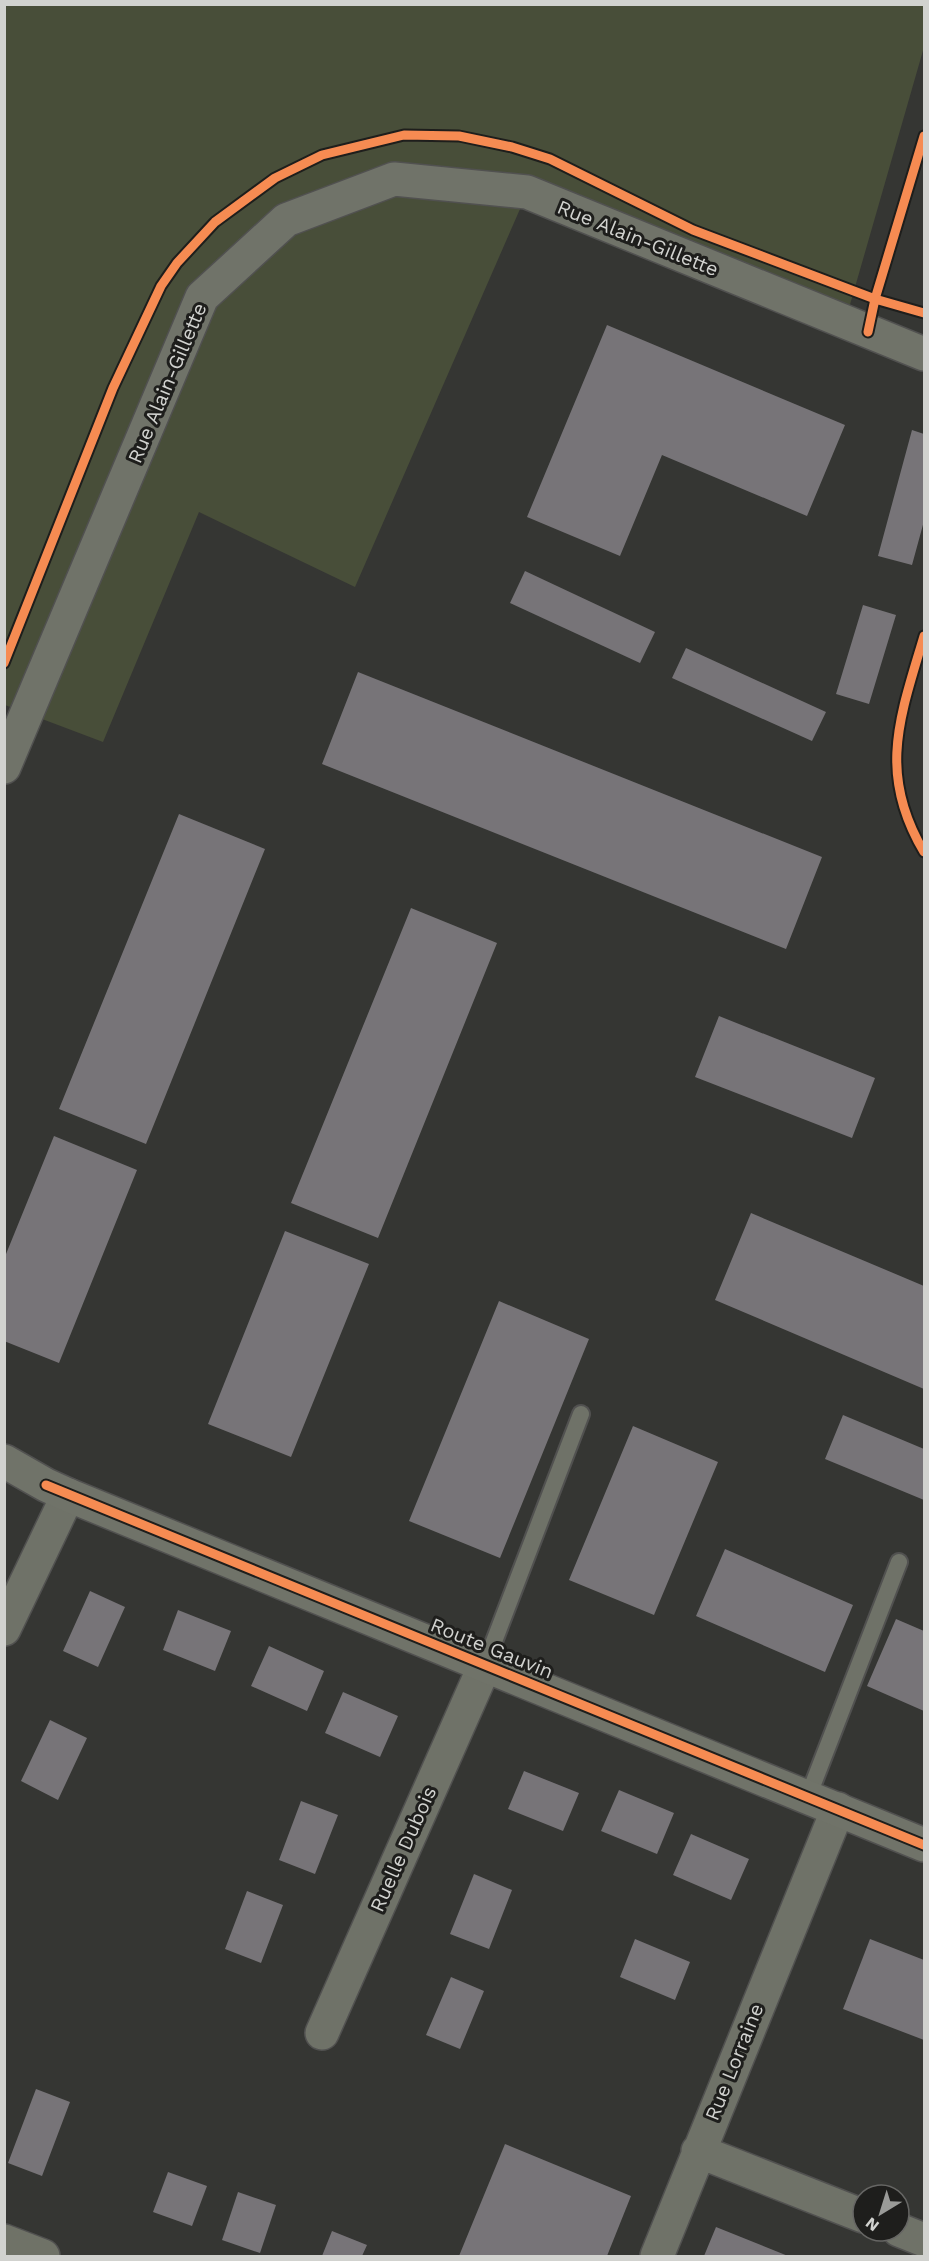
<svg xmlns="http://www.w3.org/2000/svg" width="929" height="2261" viewBox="0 0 929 2261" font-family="'Work Sans',sans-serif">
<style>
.green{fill:#484e39}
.building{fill:#777478}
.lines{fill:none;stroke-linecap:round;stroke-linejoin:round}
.lane-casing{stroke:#515150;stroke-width:20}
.street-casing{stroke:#515150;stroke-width:36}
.secondary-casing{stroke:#515150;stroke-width:36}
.primary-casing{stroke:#515150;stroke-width:36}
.lane{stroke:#6f7268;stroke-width:16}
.street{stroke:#6f7268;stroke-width:33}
.secondary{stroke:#707369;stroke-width:33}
.primary{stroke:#6f7267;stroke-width:33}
.cycleway-casing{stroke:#1e1e1c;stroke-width:13}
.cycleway{stroke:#f68b52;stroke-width:9}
.labels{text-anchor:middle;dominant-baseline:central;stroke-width:6;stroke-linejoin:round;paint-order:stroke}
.street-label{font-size:20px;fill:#d1d2cf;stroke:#1e1e1c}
</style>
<rect width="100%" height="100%" fill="#353633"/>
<path class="green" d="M924 4V47L845 322 527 193 355 587 199 512 103 742 5 705 4 5Z"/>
<path class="building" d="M607 325 845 425 807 516 662 455 620 556 527 517Z
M912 430 924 434V521L912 565 878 556Z
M525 571 655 632 640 663 510 603Z
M863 605 896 615 869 704 836 694Z
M686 648 826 712 812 741 672 678Z
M358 672 822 857 786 949 322 764Z
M179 814 265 849 146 1144 59 1109Z
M411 908 497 943 378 1238 291 1203Z
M719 1016 875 1078 852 1138 695 1077Z
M54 1136 137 1170 59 1363 4 1341V1259Z
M751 1213 924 1286V1389L715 1300Z
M285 1231 369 1264 291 1457 208 1424Z
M499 1301 589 1339 500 1558 409 1521Z
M843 1415 924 1449V1500L825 1459Z
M633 1426 718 1462 654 1615 569 1580Z
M725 1549 853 1605 825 1672 696 1616Z
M90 1591 125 1607 98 1667 63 1651Z
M178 1610 231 1631 215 1671 163 1650Z
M896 1619 924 1631V1711L867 1686Z
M269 1646 324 1671 307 1711 251 1686Z
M343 1692 398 1716 380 1757 325 1733Z
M50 1720 87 1738 58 1800 21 1781Z
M524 1771 579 1793 563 1831 508 1809Z
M619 1790 674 1813 657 1854 601 1831Z
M301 1801 338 1815 315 1874 279 1860Z
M691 1834 749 1859 731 1900 673 1875Z
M474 1874 512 1890 489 1949 450 1934Z
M247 1891 283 1905 261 1963 225 1949Z
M635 1939 690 1962 675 2000 620 1977Z
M870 1939 924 1960V2040L843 2009Z
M451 1977 484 1991 460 2049 426 2035Z
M36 2089 70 2102 42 2176 8 2163Z
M505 2144 631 2196 607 2256H459Z
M168 2172 207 2186 192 2226 153 2212Z
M238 2192 276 2205 260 2253 222 2240Z
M716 2227 788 2256H704Z
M332 2231 367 2245 362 2256H322Z"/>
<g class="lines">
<defs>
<path id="lane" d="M485 1665 581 1414
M808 1797 899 1562"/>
<path id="street" d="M4 1629 68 1495
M322 2033 485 1665
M698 2151 863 2216
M899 2230 924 2240
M657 2256 838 1809"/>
<path id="secondary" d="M4 767 202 297 286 220 394 179 527 192 924 354
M4 1461 46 1485 68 1495 924 1845"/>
<path id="primary" d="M4 2241 43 2256"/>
</defs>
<use href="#lane" class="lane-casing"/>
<use href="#street" class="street-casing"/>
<use href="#secondary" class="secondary-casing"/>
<use href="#primary" class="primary-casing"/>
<use href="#lane" class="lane"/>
<use href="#street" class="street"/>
<use href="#secondary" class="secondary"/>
<use href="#primary" class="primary"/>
<defs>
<path id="cycleway" d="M868 332 875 299 924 136
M924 636C900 717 877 773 924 852
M4 663 113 388 161 286 177 263 215 222 275 178 322 155 404 135 459 136 512 147 550 159 693 230 875 299 924 313
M46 1485 924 1845"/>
</defs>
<use href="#cycleway" class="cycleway-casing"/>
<use href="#cycleway" class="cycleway"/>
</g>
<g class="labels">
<g class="street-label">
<text transform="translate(638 238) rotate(22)">Rue Alain-Gillette</text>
<text transform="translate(167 383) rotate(-67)">Rue Alain-Gillette</text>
<text transform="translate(492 1648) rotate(22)">Route Gauvin</text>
<text transform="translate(403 1849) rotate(-66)">Ruelle Dubois</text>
<text transform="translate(734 2062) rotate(-68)">Rue Lorraine</text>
</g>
</g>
<rect width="929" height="2261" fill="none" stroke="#d1d2cf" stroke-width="12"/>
<g transform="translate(881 2213) rotate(218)"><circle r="28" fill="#1e1e1c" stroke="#666664" stroke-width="1.5"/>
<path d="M0-4.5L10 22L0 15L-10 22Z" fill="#9a9b98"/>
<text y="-9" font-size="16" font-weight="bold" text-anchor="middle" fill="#d1d2cf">N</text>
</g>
</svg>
